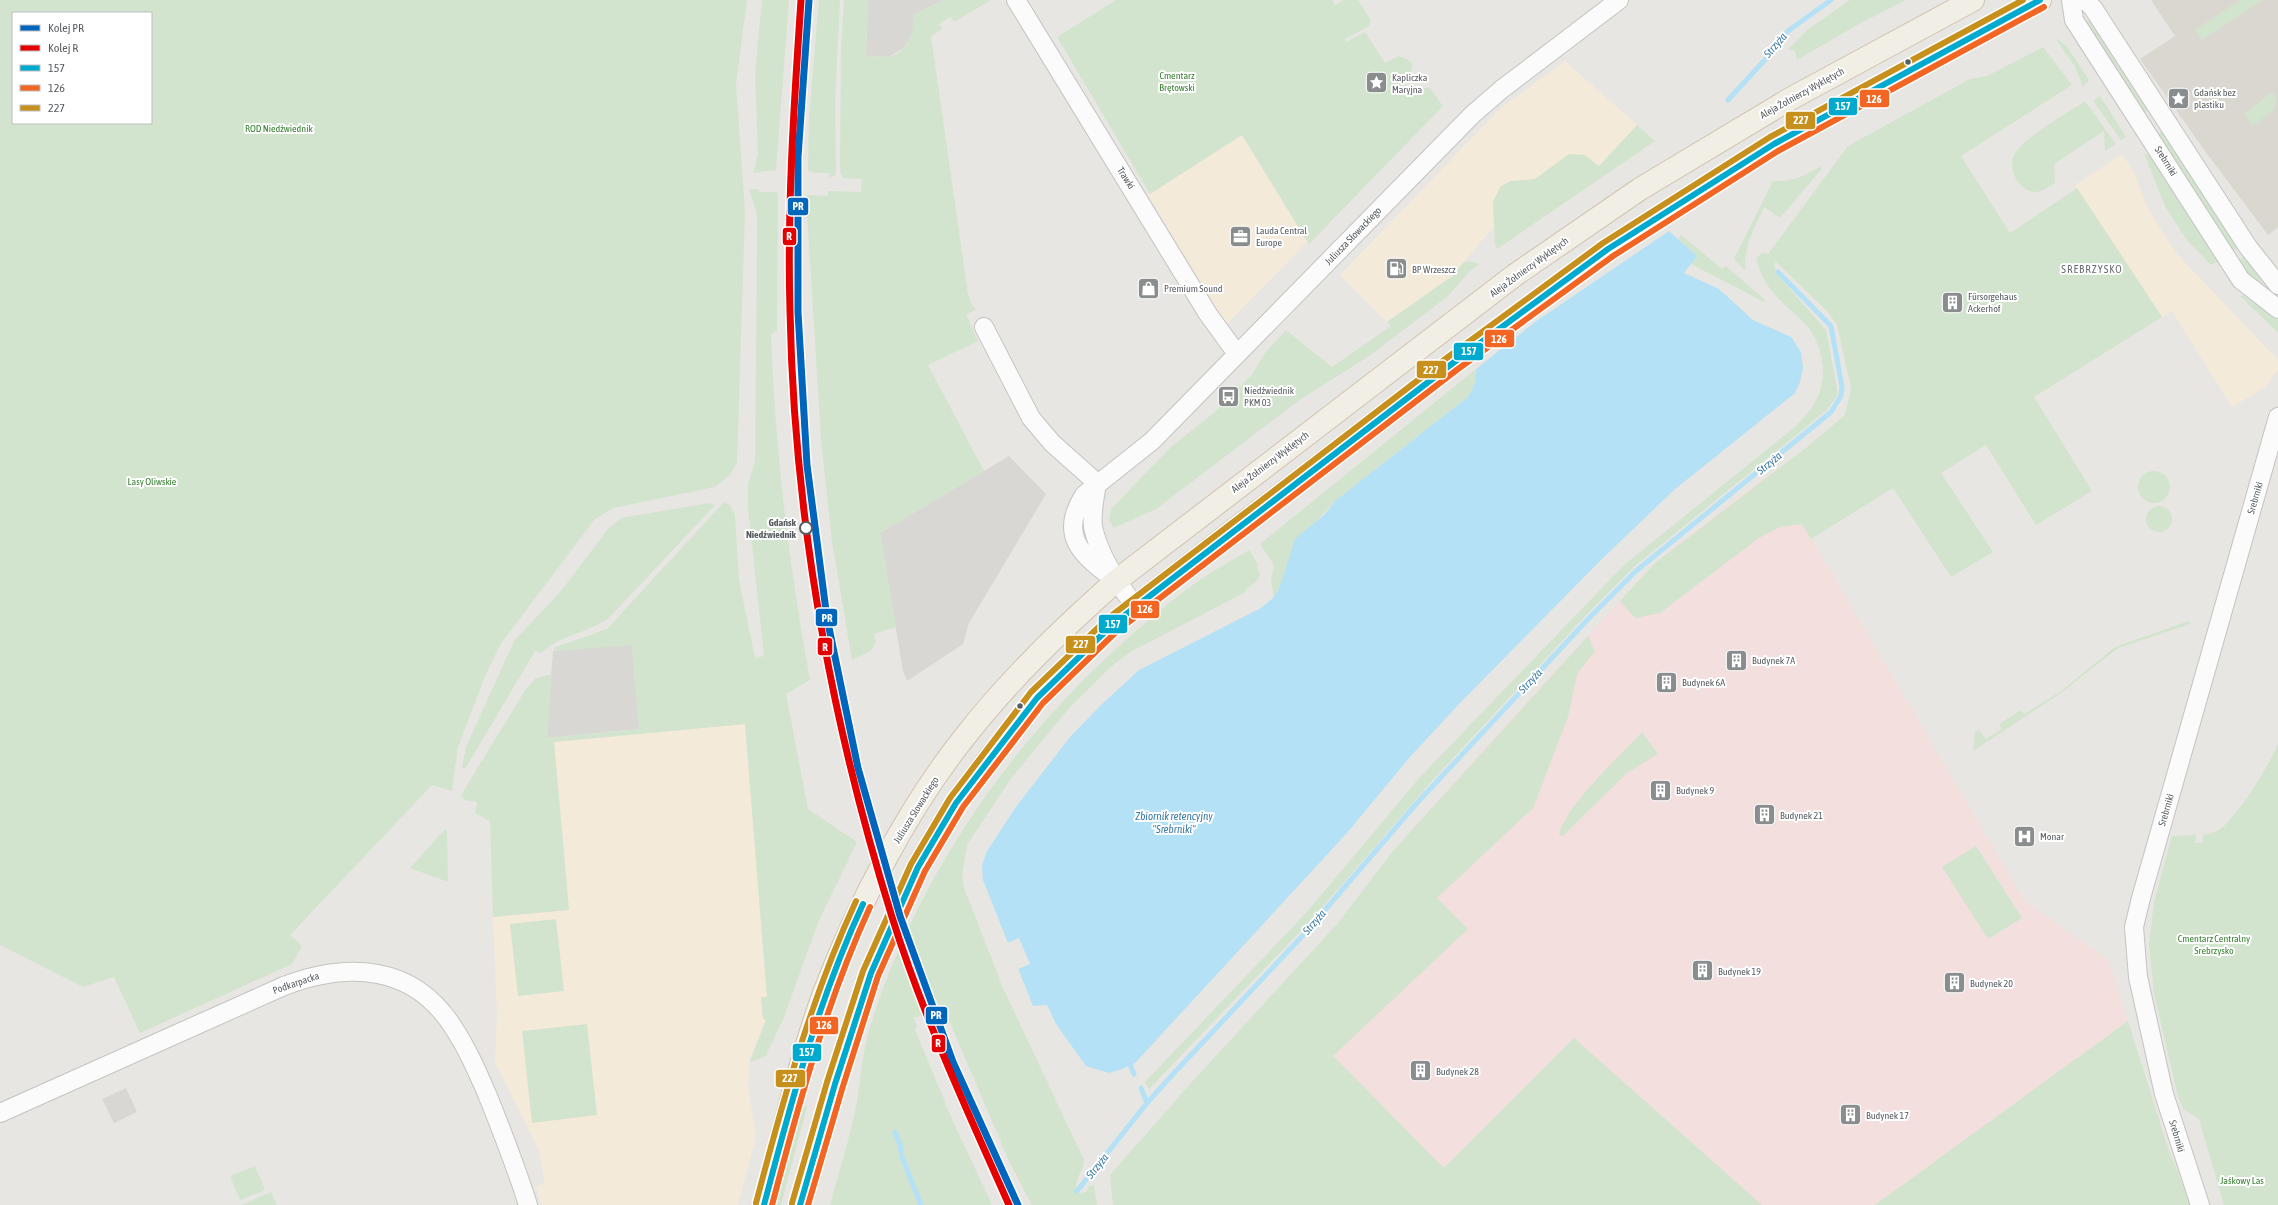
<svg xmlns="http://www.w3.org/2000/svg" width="2278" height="1205" viewBox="0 0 2278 1205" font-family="'Asap Condensed',sans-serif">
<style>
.commercial{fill:#f4eada}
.industrial{fill:#d9d7d3}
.education{fill:#dad7d1}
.medical{fill:#f2dfde}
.green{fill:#d2e4cd;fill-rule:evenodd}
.water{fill:#b4e1f6}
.pier{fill:#e8e6e2}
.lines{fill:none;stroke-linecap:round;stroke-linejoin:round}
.stream{stroke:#b4e1f6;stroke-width:5}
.street-casing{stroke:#c3c3c2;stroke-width:20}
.primary-casing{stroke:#d0c3b0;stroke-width:24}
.street{stroke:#fcfbfb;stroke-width:18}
.primary{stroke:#f1eee5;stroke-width:22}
.bus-1-casing{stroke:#fff;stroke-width:9}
.bus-2-casing{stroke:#fff;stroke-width:9}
.bus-3-casing{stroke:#fff;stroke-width:9}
.bus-1{stroke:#00a9ce;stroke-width:6}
.bus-2{stroke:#f26522;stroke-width:6}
.bus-3{stroke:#c7901d;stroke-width:6}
.rail-1-casing{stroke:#fff;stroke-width:10}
.rail-2-casing{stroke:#fff;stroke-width:10}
.rail-1{stroke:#0065bd;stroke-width:7}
.rail-2{stroke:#e50000;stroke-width:7}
.bus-dot{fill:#585d60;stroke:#fff;stroke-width:1.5}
.stop-dot{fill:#fff;stroke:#585d60;stroke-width:2}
.labels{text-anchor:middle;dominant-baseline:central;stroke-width:4;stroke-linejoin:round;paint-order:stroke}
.park-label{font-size:10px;fill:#3b8335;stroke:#fff}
.poi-label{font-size:10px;fill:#585d60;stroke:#fff;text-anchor:start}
.street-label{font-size:10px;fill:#585d60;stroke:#fff}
.stop-label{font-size:10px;font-weight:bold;fill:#585d60;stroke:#fff;text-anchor:end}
.water-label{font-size:11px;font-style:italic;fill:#3a7ba6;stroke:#fff}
.neighbourhood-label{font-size:11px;letter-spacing:1px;fill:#696f72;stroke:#fff}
.line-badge{stroke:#fff;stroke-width:1.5}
.badge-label{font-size:11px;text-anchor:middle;font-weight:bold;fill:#fff}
</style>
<rect width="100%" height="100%" fill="#e8e6e2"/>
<path class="commercial" d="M1565 61 1654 140 1614 164 1515 202 1451 277 1387 322 1340 275 1502 107Z
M1242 135 1307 242 1226 325 1148 195Z
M2122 154 2133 171 2149 211 2177 254 2278 360V369L2266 387 2232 407 2172 311 2162 317 2075 185Z
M745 724 767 997H761L766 1020 750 1057 749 1070 748 1088 756 1136 738 1205H541L536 1187 545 1182 539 1151 495 1062 497 1014 493 917 569 910 554 742Z"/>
<path class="industrial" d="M868 0H944L913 15 914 25 910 39 903 48 889 57 866 56Z
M1009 456 1046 494 969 623 963 644 907 681 903 671 880 533Z
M632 644 639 729 546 738 553 651Z
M126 1088 137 1112 114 1123 102 1099Z"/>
<path class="education" d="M2151 0H2278V227L2268 235 2205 151 2140 59 2175 36Z"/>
<path class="medical" d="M1772 472 2024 900 2109 961 2128 1021 1875 1205H1762L1574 1038 1444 1168 1332 1056 1466 928 1393 851 1507 723 1655 563Z"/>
<path class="green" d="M0 0H747L736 84 745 211 737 463 730 475 715 487 613 508 594 520 500 645 485 676 458 747 452 791 432 785 290 935 302 946 292 964 140 1033 114 977 83 987 0 945ZM13 13H151V123H13Z
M762 0H789L776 170 753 173 758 154 755 74Z
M819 0H840L835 101 836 171 835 175 829 179 830 174C823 171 815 175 808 170L809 116Z
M844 0H868L866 56C872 56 881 58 888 57 907 53 915 32 913 15L944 0H991L954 22 950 17 939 24 942 29 931 36 968 294 971 303 976 310 966 314 978 341 928 365 984 471 880 533 896 627 874 634 876 642 871 651 852 660 832 542 821 439 806 195 828 196V191L861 192 862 179 843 178 840 172 841 47Z
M1116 0H1332L1335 5 1344 0H1358L1371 21 1369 26 1345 39 1346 42 1365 32 1385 63 1399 56 1407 59 1413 64 1410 73 1402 79 1411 94 1420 88H1430L1443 106 1309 244 1242 135 1150 194 1057 37Z
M1850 0H1906L1859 24 1797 60 1795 51 1788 49 1807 30Z
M2240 0H2263L2202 40 2195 30Z
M2091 19 2146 104 2147 110 2145 114 2085 22Z
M2055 38 2066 45 2089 80 2083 87 2075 67Z
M2043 47 2072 85 1961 156 2010 233 2077 188 2162 317 2034 397 2092 491 2036 525 1986 445 1941 473 1993 552 1951 577 1893 488 1811 539 1802 524 1780 527 1759 538 1660 613 1635 618 1620 601 1655 563 1807 447 1845 415 1851 388 1837 325 1828 312 1774 260 1776 273 1826 330 1838 394 1827 410 1635 566 1589 612 1431 782 1313 918 1149 1089 1145 1082 1305 914 1421 776 1624 565 1796 426C1804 417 1813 408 1818 396 1828 375 1822 342 1806 325 1783 301 1765 293 1756 258L1762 253 1768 254 1848 146 1970 79 1987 76Z
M2272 92 2276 98 2274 110 2253 126 2244 114Z
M2100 96 2126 137 2121 140 2093 101Z
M2085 101 2116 144 2105 151 2104 131 2054 164 2055 183C2049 187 2042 192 2035 192 2017 191 2006 166 2016 152 2027 135 2068 113 2085 101Z
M1637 125 1655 141 1497 249 1495 244 1493 201 1501 186 1511 181 1535 179 1569 154 1585 155 1599 166Z
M2163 131 2239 247 2233 251 2159 139 2158 134Z
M2144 153 2151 157 2219 261 2211 265 2186 239 2165 206Z
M1821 166V170L1780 218 1764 207C1755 227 1742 249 1746 271L1734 259 1773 181C1793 182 1804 176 1821 166Z
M749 189H758L760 192H777L778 196 777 331 771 334C775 450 789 566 810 680L786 694 808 809 857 842 819 920 784 1017 766 1056 750 1062 766 1020 763 1019 761 997H767L745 724 554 742 569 910 493 917 490 821 475 813 477 802 465 800 461 795 526 689 536 678 552 674 547 738 639 729 632 645 553 651 556 647 607 629 724 502 730 505 735 515 739 580 755 658 764 656 748 507V485L755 462 757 249V214Z
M1681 235 1722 269 1726 266 1765 300 1764 302 1691 264 1697 256 1678 239Z
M2244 256 2263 284V286L2250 276 2239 260Z
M1469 261 1480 264 1471 270 1447 297 1369 356 1301 399 1156 509 1114 528 1109 520 1111 509 1172 446 1215 412 1251 376 1265 353 1286 330 1332 367 1391 326 1387 322 1451 277 1463 263Z
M2243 295 2278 320V333L2240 296Z
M1476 369C1477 380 1474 387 1468 397L1335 501C1328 510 1319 517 1312 526 1294 546 1287 575 1274 597L1271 580 1274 565 1260 544Z
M2138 487a16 16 0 1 1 32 0a16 16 0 1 1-32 0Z
M709 503 715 505 609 618C588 633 560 635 541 653L535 651 465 769 462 768 466 747 514 641 561 591 608 529 621 518Z
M2146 519a13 13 0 1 1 26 0a13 13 0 1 1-26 0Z
M1249 550 1258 564 1257 566 1260 575 1256 582 1245 590 1246 592 1132 651 1113 665 1070 707 1010 780 967 845 962 876 964 888 1003 988 1084 1160C1083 1172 1074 1179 1077 1191L1080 1193 1086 1192 1089 1186 1094 1185 1097 1205H1032L1009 1161 948 1018H946L942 1009 914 1018 917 1027 915 1029 951 1117 992 1205H830C839 1173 849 1140 856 1107 861 1080 862 1051 871 1024 920 869 1020 729 1143 625 1161 610 1178 595 1197 582 1213 570 1232 561 1249 550Z
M2189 621 2190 624 2118 648 2061 693 1973 751 1975 732 1979 730 1986 739 2002 729 1999 724 2021 710 2024 714 2060 692 2115 647Z
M1588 636 1595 651 1577 674 1568 717 1533 808 1437 898 1468 929 1333 1056 1444 1168 1574 1038 1762 1205H1113L1110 1175 1191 1083 1338 923 1393 851Z
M1642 732 1658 754 1627 773 1563 836 1559 834C1567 804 1620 756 1642 732Z
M2278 744V1205H2224L2199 1119 2183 1109 2178 1096 2154 994 2149 944 2154 902 2172 836 2196 835 2195 843H2202L2203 835C2211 834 2219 831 2225 825 2246 803 2265 772 2278 744Z
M444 830H447L448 882 410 868Z
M1976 846 2022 918 1988 939 1942 867Z
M556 919 564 991 518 996 510 924Z
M2128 1021 2168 1148 2191 1205H1875Z
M587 1024 597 1115 532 1123 522 1031Z
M803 1106 807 1107 781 1205H776Z
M255 1166 265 1190 240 1200 230 1176Z
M271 1192 277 1205H241Z"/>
<path class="water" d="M1669 231 1697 256 1684 273 1719 289 1753 320 1791 337 1801 352 1803 368 1800 382 1795 393 1674 490 1601 560 1460 703 1410 757 1347 833 1136 1062 1122 1069 1109 1073 1086 1066 1056 1024 1047 1005 1033 1006 983 880 982 866 986 853 1015 808 1070 737 1100 706 1139 670 1261 608 1274 597 1280 586 1295 539 1325 514 1335 501 1468 397C1474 387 1477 380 1476 369L1535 322Z"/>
<path class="pier" d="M1019 938 1030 964 1018 969 1007 943Z"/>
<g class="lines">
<path class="stream" d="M1728 100 1773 51 1788 31 1831 0
M1133 1060 1130 1065 1134 1074
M1141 1088 1147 1103
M895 1132 900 1145 902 1157 921 1205
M1077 1191 1147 1103 1175 1072 1306 932 1416 804 1591 616 1636 571 1831 412 1841 396 1842 387 1831 326 1778 272"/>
<defs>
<path id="street" d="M1016 0 1208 314 1237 354
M2071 0 2074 20 2241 280 2278 309
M2085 0 2093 8 2248 247 2278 285
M984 327 1031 418 1052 443 1097 483
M1097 483C1095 498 1091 512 1093 527 1099 555 1118 584 1135 606
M1116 581C1084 556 1057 538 1084 495L1152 441 1473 114 1502 89 1619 0
M0 1113 284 986C347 962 413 964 453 1027 467 1048 477 1071 487 1094 502 1131 516 1167 528 1205
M2200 1205 2164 1094 2138 977 2134 927 2141 898 2278 417"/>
<path id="primary" d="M764 1205C783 1135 799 1061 824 993 857 907 906 811 963 739 1008 681 1061 630 1116 581L1515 275 1640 189 1790 99 1973 0
M800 1205 835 1084 871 973 918 867 956 803 988 760 1037 698 1112 625 1238 527 1453 363 1608 249 1774 144 2040 0"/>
</defs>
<use href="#street" class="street-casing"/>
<use href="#primary" class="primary-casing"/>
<use href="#street" class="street"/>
<use href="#primary" class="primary"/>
<defs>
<path id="bus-1" d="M764 1205C791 1102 818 1001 863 904
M800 1205 835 1084 871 973 918 867 956 803 1037 698 1112 625 1453 363 1608 249 1774 144 2040 0"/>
<path id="bus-2" d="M772 1205C799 1103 826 1003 870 907
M808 1205 843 1086 878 976 925 871 963 807 1043 703 1117 631 1458 369 1613 256 1778 151 2044 7"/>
<path id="bus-3" d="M756 1203C783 1100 811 998 856 901
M792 1203 827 1082 863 971 911 864 950 798 1031 692 1107 619 1448 357 1603 243 1770 137 2023 0"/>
</defs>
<use href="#bus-1" class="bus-1-casing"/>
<use href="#bus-2" class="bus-2-casing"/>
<use href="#bus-3" class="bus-3-casing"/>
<use href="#bus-1" class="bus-1"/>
<use href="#bus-2" class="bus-2"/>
<use href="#bus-3" class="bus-3"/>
<defs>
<path id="rail-1" d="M809 0 798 157V312L807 465 827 618 858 768 900 916 953 1062 1018 1205"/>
<path id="rail-2" d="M801 0C794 104 787 207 790 311 794 516 831 721 892 917 923 1016 967 1110 1009 1205"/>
</defs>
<use href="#rail-1" class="rail-1-casing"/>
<use href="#rail-2" class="rail-2-casing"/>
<use href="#rail-1" class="rail-1"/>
<use href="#rail-2" class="rail-2"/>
</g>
<defs>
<symbol id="sight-square" viewBox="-11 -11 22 22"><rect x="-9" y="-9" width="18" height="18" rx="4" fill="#8a8d8e" stroke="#fff"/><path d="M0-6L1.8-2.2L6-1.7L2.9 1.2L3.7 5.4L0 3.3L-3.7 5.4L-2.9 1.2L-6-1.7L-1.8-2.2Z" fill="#fff"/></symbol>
<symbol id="office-square" viewBox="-11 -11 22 22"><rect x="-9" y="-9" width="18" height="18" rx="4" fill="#8a8d8e" stroke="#fff"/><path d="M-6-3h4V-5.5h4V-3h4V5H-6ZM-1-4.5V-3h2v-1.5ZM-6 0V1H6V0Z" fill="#fff"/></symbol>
<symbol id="fuel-square" viewBox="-11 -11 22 22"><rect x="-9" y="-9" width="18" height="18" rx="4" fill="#8a8d8e" stroke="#fff"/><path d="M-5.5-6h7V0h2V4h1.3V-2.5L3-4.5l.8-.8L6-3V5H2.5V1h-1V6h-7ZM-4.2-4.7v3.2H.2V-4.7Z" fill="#fff"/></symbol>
<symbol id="shop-square" viewBox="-11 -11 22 22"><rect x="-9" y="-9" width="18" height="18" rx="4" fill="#8a8d8e" stroke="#fff"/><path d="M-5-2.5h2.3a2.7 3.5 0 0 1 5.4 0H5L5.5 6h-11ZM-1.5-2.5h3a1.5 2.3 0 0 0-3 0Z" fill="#fff"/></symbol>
<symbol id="building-square" viewBox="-11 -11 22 22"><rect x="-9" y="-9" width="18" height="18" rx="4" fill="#8a8d8e" stroke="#fff"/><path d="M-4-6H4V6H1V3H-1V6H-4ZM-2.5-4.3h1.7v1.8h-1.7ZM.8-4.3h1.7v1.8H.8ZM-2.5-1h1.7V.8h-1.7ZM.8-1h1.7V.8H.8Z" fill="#fff"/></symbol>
<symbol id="bus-square" viewBox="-11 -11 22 22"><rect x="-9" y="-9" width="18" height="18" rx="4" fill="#8a8d8e" stroke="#fff"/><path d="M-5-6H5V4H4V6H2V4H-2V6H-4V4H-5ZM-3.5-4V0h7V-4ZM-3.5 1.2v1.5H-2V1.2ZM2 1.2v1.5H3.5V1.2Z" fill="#fff"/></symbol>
<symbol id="hospital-square" viewBox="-11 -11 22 22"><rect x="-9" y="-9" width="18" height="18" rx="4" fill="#8a8d8e" stroke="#fff"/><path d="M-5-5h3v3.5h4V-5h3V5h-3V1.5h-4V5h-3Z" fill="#fff"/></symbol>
</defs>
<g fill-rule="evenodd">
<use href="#sight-square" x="1364" y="70" width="25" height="25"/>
<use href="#sight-square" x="2166" y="86" width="25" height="25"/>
<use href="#office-square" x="1228" y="224" width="25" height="25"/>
<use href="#fuel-square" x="1384" y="256" width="25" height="25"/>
<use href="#shop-square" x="1136" y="276" width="25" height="25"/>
<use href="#building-square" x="1940" y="290" width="25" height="25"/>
<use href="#bus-square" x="1216" y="384" width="25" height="25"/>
<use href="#building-square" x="1724" y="648" width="25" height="25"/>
<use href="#building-square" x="1654" y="670" width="25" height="25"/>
<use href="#building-square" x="1648" y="778" width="25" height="25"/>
<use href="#building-square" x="1752" y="802" width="25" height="25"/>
<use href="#hospital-square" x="2012" y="824" width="25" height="25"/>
<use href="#building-square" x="1690" y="958" width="25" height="25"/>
<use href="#building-square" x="1942" y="970" width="25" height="25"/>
<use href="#building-square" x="1408" y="1058" width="25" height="25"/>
<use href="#building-square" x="1838" y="1102" width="25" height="25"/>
</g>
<g class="bus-dot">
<circle cx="1908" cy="62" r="3.5"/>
<circle cx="1020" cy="706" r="3.5"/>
</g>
<circle class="stop-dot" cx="806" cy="528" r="6"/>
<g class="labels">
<g class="park-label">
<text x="1177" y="75">Cmentarz<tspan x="1177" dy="12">Brętowski</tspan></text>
<text x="279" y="128">ROD Niedźwiednik</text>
<text x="152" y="481">Lasy Oliwskie</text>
<text x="2214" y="938">Cmentarz Centralny<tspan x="2214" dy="12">Srebrzysko</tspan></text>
<text x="2242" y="1180">Jaśkowy Las</text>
</g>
<g class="poi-label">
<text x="1392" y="77">Kapliczka<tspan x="1392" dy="12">Maryjna</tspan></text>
<text x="2194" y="92">Gdańsk bez<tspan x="2194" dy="12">plastiku</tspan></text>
<text x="1256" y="230">Lauda Central<tspan x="1256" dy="12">Europe</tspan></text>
<text x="1412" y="269">BP Wrzeszcz</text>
<text x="1164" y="288">Premium Sound</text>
<text x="1968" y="296">Fürsorgehaus<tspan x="1968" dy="12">Ackerhof</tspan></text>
<text x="1244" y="390">Niedźwiednik<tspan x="1244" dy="12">PKM 03</tspan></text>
<text x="1752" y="660">Budynek 7A</text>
<text x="1682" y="682">Budynek 6A</text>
<text x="1676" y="790">Budynek 9</text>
<text x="1780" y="815">Budynek 21</text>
<text x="2040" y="836">Monar</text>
<text x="1718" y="971">Budynek 19</text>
<text x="1970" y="983">Budynek 20</text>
<text x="1436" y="1071">Budynek 28</text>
<text x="1866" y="1115">Budynek 17</text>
</g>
<g class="street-label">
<text transform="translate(1802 93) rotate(-29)">Aleja Żołnierzy Wyklętych</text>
<text transform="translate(2166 161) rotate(58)">Srebrniki</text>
<text transform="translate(1126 178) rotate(58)">Trawki</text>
<text transform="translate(1353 236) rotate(-46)">Juliusza Słowackiego</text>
<text transform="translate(1529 267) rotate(-36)">Aleja Żołnierzy Wyklętych</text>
<text transform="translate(1270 462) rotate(-37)">Aleja Żołnierzy Wyklętych</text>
<text transform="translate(2255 498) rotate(-74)">Srebrniki</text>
<text transform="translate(916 810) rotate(-58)">Juliusza Słowackiego</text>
<text transform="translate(2166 810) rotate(-74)">Srebrniki</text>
<text transform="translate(296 983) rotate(-19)">Podkarpacka</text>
<text transform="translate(2177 1136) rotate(74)">Srebrniki</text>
</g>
<g class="stop-label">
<text x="796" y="522">Gdańsk<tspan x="796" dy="12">Niedźwiednik</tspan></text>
</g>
<g class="water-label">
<text transform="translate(1775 45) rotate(-49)">Strzyża</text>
<text transform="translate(1769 463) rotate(-39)">Strzyża</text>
<text transform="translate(1530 681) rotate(-47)">Strzyża</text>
<text x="1174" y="816">Zbiornik retencyjny<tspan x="1174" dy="13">"Srebrniki"</tspan></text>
<text transform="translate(1314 922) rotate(-49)">Strzyża</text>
<text transform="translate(1097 1166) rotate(-51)">Strzyża</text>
</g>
<g class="neighbourhood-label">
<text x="2092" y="269">SREBRZYSKO</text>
</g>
</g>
<g class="line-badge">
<rect x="1859" y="89" width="31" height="19" rx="4" fill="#f26522"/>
<rect x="1828" y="97" width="30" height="19" rx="4" fill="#00a9ce"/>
<rect x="1785" y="111" width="31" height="19" rx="4" fill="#c7901d"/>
<rect x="787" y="197" width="22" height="19" rx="4" fill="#0065bd"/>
<rect x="782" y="227" width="15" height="19" rx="4" fill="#e50000"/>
<rect x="1484" y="329" width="31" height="19" rx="4" fill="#f26522"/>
<rect x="1453" y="342" width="31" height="19" rx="4" fill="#00a9ce"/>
<rect x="1416" y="360" width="31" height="19" rx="4" fill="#c7901d"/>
<rect x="1130" y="600" width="30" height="19" rx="4" fill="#f26522"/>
<rect x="815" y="608" width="23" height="19" rx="4" fill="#0065bd"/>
<rect x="1098" y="614" width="30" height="20" rx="4" fill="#00a9ce"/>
<rect x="1065" y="635" width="31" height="19" rx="4" fill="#c7901d"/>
<rect x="817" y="637" width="16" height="19" rx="4" fill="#e50000"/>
<rect x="925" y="1006" width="23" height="19" rx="4" fill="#0065bd"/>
<rect x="809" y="1016" width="30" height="19" rx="4" fill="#f26522"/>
<rect x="931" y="1034" width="15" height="19" rx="4" fill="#e50000"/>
<rect x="792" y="1043" width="30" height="19" rx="4" fill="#00a9ce"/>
<rect x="775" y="1069" width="31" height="19" rx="4" fill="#c7901d"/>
</g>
<g class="badge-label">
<text x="1874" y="103">126</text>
<text x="1843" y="110">157</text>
<text x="1801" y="124">227</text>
<text x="798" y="210">PR</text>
<text x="789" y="240">R</text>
<text x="1499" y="343">126</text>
<text x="1469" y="355">157</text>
<text x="1431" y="374">227</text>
<text x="1145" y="613">126</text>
<text x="827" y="622">PR</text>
<text x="1113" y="628">157</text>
<text x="1081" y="648">227</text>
<text x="825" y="651">R</text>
<text x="936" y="1019">PR</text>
<text x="824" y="1029">126</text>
<text x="938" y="1047">R</text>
<text x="807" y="1056">157</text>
<text x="790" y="1082">227</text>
</g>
<rect x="12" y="12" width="140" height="112" fill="#ffffff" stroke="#bcbebf"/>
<rect x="20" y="25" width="20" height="6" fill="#0065bd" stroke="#bcbebf"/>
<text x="48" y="32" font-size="12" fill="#585d60">Kolej PR</text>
<rect x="20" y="45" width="20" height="6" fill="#e50000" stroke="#bcbebf"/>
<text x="48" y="52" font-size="12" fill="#585d60">Kolej R</text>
<rect x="20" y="65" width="20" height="6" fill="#00a9ce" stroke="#bcbebf"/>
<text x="48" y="72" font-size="12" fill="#585d60">157</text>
<rect x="20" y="85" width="20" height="6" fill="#f26522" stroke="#bcbebf"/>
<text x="48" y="92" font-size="12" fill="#585d60">126</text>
<rect x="20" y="105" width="20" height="6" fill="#c7901d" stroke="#bcbebf"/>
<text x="48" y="112" font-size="12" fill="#585d60">227</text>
</svg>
